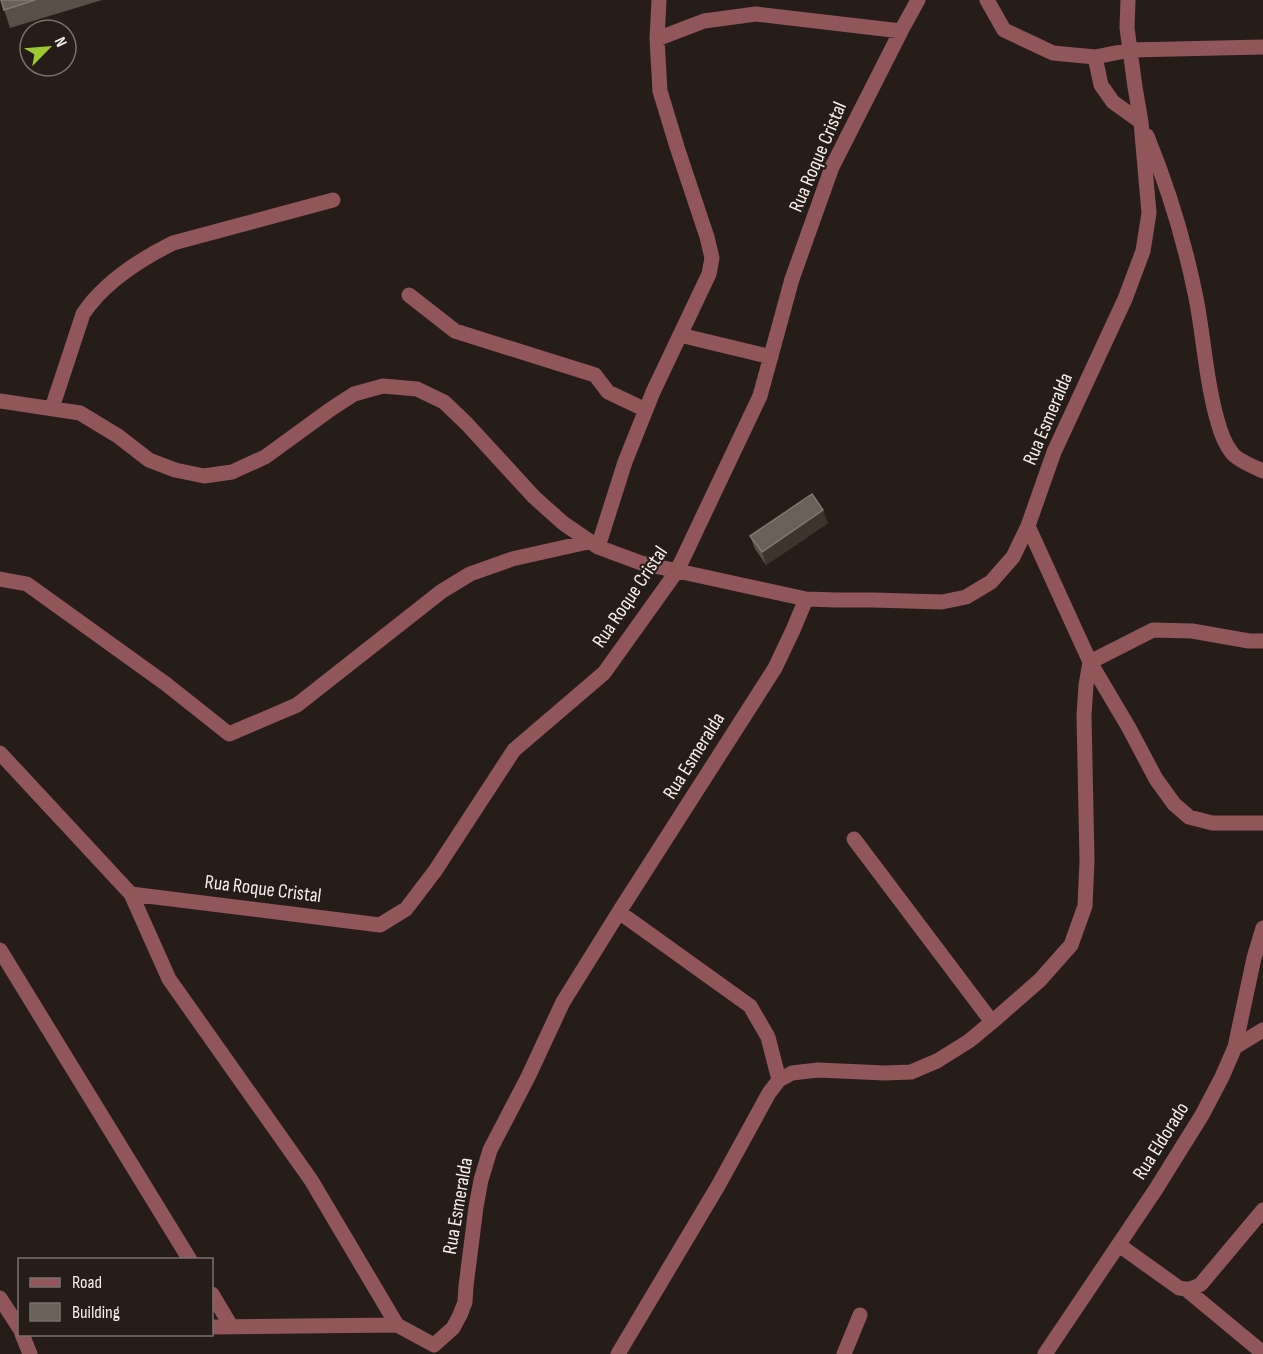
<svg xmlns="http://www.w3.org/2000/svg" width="1263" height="1354" viewBox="0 0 1263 1354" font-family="'Sofia Sans Condensed',sans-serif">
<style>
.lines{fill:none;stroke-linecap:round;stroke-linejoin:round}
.minor{stroke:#90565a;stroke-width:15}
.tertiary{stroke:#90565a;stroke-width:15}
.wall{fill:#585047}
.shaded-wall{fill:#3d342d}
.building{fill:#696159;stroke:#7f7770;stroke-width:1.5}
.labels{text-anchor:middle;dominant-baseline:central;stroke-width:4.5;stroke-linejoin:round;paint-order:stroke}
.street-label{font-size:20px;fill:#f5eeea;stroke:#271d18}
</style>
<rect width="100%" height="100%" fill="#271d18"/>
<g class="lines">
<path class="minor" d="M987 0 1004 30 1053 53 1095 57
M657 39 704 21 756 14 901 31
M1141 122 1113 102 1101 85 1095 57 1130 50 1263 47
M1147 136C1168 187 1184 240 1195 293 1204 335 1205 378 1217 419 1220 431 1224 443 1232 453 1237 460 1254 467 1263 471
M409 295 455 331 595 375 608 392 646 410
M680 335 771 357
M0 401 80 413 118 436 149 460 175 470 204 476 232 472 265 457 331 409 354 394 383 386 417 389 444 402 466 423 534 497 563 523 598 547 641 563 806 599
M52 408 83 314C104 282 139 260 173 243L333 200
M1028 526 1090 662 1129 728 1156 779 1174 804 1189 817 1212 823H1263
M598 547 625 462 653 392 709 274 712 258 707 237 677 147 660 91 657 39 659 0
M0 579 27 584 166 684 229 734 297 705 442 591 470 574 512 559 588 542
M0 753 131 894 169 979 311 1180 397 1325
M854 839 992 1022
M131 894 380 925 406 909 435 871 514 750 604 673 677 571 760 396 792 279 832 167 901 31 918 0
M619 912 750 1006 768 1037 779 1080
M0 950 190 1260
M1235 1047 1263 1030
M1119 1245 1179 1288C1188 1290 1193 1289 1201 1284L1263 1210
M1187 1290 1263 1353
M212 1294 231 1326
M212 1327 397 1325 434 1345 453 1328 460 1315 465 1302 466 1286 476 1207 481 1180 490 1150 528 1077 563 1002 619 912 775 668 793 630 806 599 836 600H873L942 602 966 597 991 582 1013 557 1028 526 1054 452 1125 299 1143 251 1149 213 1141 122 1135 87 1127 28 1128 0
M618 1354 718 1186 769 1093 779 1080 792 1073 818 1070 885 1073 911 1072 937 1061 969 1041 992 1022 1040 980 1071 945 1085 906 1087 861 1084 715 1086 685 1090 662 1153 630 1192 631 1249 641H1263
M844 1354 860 1315
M1045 1354 1156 1189 1202 1115 1222 1077 1235 1047 1254 958 1263 928"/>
<path class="tertiary" d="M0 1298 20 1329
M22 1334 30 1354"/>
</g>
<path class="wall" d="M1 0H102L10 28Z
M828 523 766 565 755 549 750 536Z"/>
<path class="shaded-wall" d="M823 510 828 523 766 565 762 552Z"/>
<path class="building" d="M1 0H35L4 10Z
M812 494 823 510 762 552 750 536Z"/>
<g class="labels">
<g class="street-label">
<text transform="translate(818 157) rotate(-67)">Rua Roque Cristal</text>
<text transform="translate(1048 419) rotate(-67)">Rua Esmeralda</text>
<text transform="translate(630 597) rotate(-56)">Rua Roque Cristal</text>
<text transform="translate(694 756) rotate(-58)">Rua Esmeralda</text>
<text transform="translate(263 889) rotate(7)">Rua Roque Cristal</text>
<text transform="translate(1161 1141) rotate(-58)">Rua Eldorado</text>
<text transform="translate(458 1206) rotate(-80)">Rua Esmeralda</text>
</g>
</g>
<rect x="18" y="1258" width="195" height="78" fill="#271d18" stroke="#79716c" stroke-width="1.5"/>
<rect x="30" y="1278" width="30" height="9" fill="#90565a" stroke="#79716c" stroke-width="1.5"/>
<text x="72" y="1288" font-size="18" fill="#f5eeea">Road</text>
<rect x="30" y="1303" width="30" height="18" fill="#696159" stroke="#79716c" stroke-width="1.5"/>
<text x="72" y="1318" font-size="18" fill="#f5eeea">Building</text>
<g transform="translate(48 48) rotate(65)"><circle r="28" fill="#271d18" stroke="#79716c" stroke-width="1.5"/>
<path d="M0-4.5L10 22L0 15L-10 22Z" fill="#9dca31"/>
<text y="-9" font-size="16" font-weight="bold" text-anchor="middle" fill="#f5eeea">N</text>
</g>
</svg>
